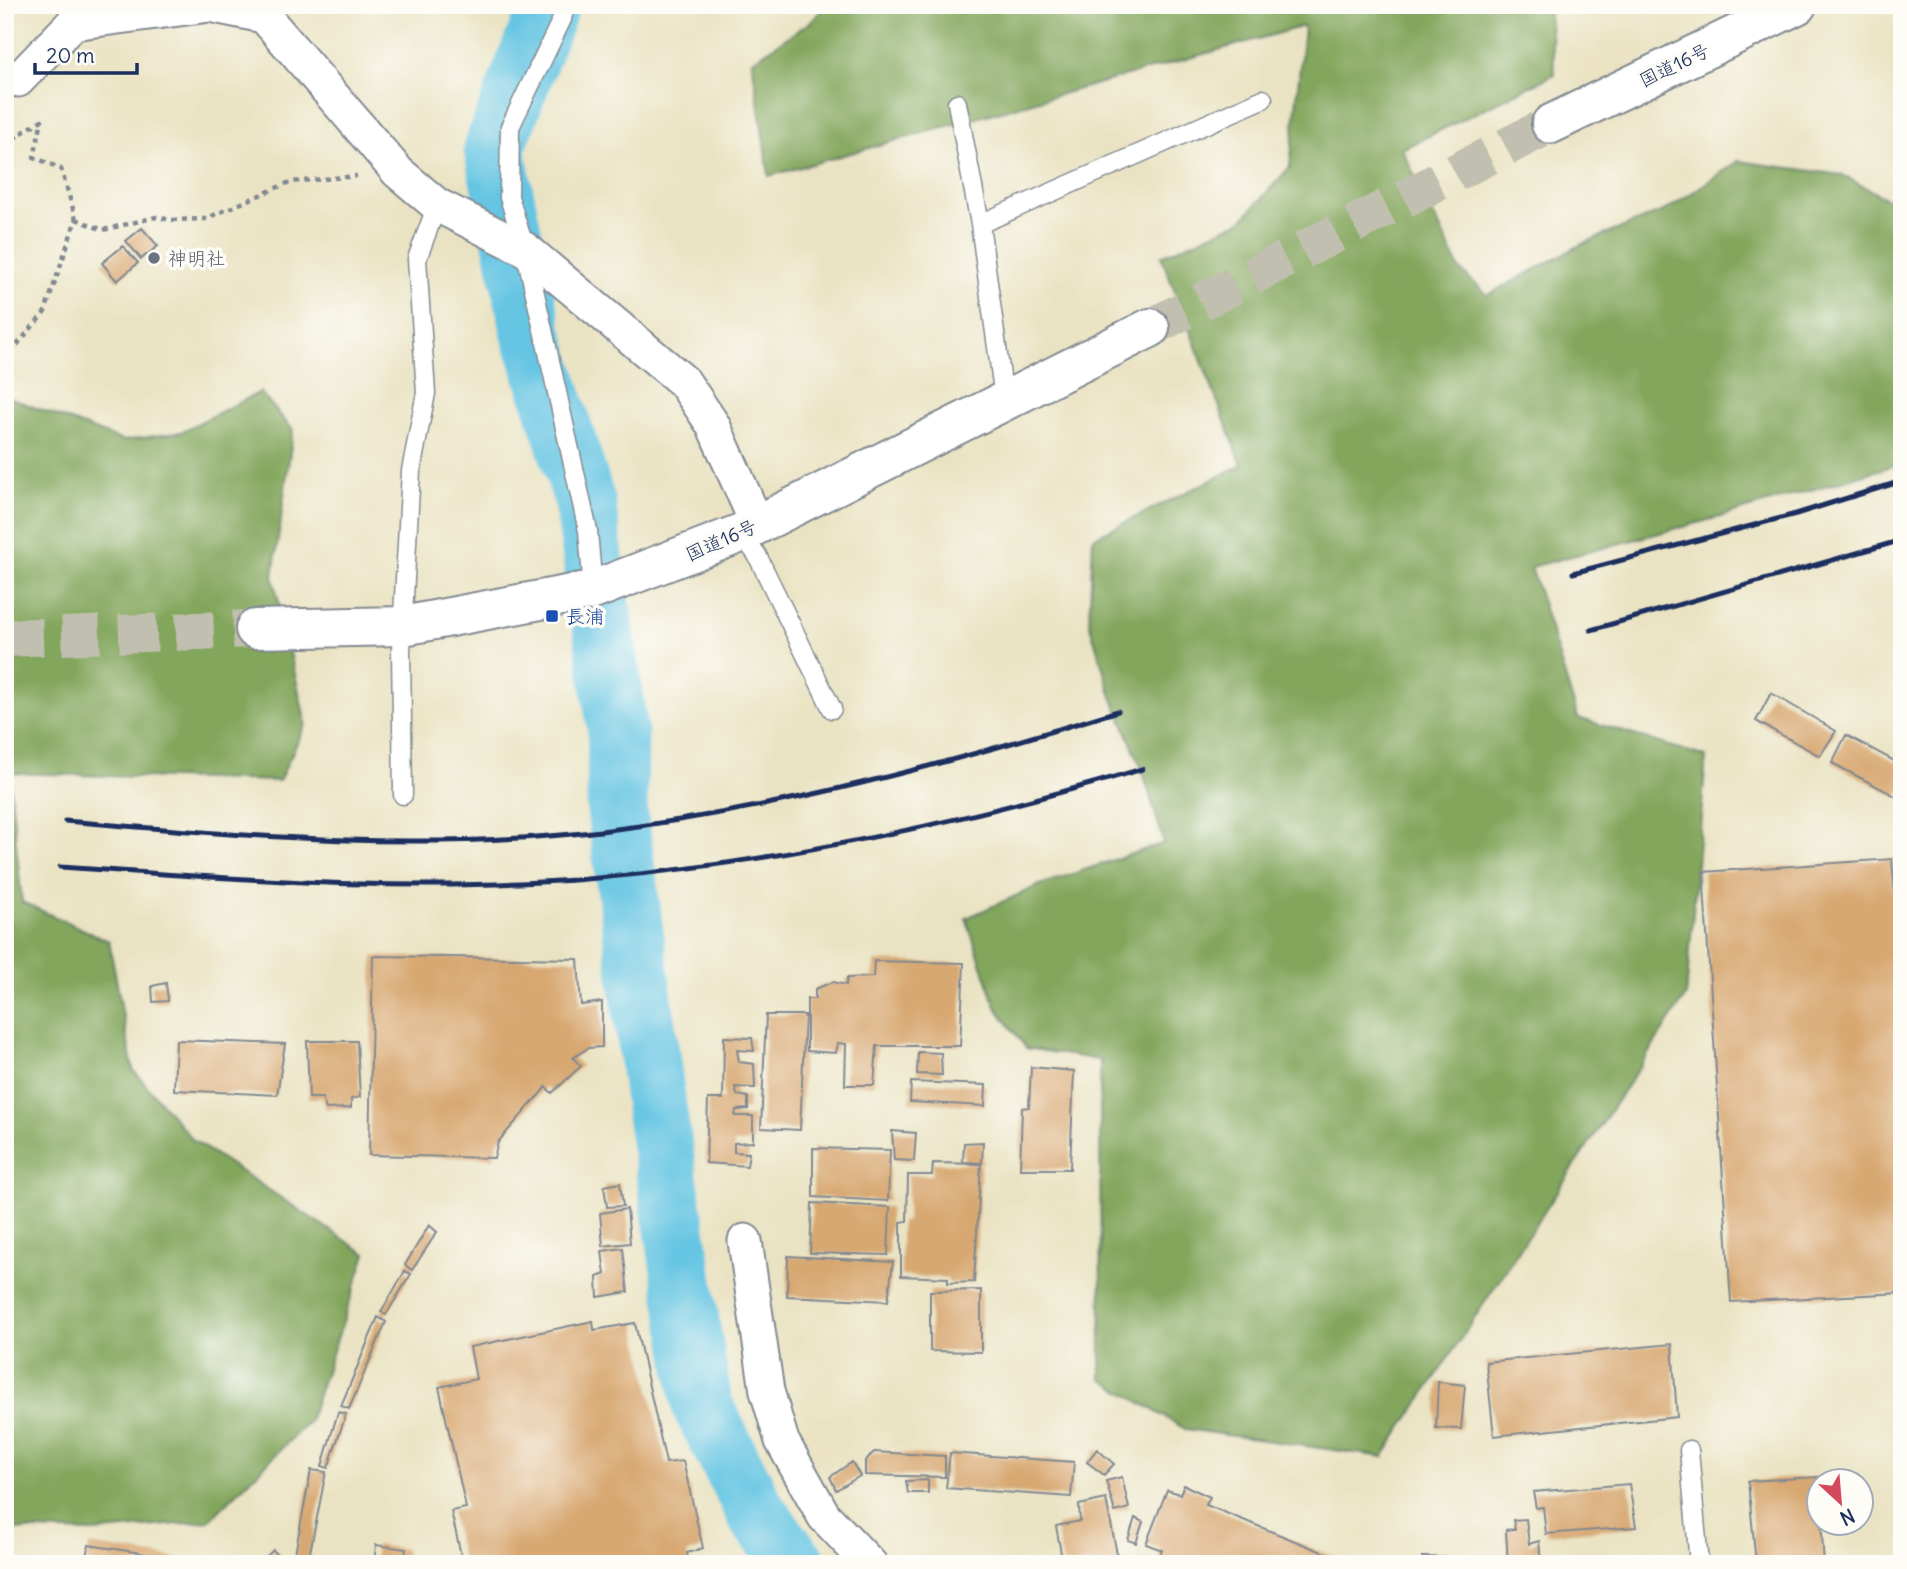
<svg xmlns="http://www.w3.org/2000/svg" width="1907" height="1569" viewBox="0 0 1907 1569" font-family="Delius,'Klee One',sans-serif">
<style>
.forest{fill:#82a65c;stroke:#4e6a5d;stroke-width:2}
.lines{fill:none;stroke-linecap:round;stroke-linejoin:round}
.river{stroke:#65c5e3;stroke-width:61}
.building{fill:#d8a872}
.highway-tunnel{stroke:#c1bfaf;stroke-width:38;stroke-dasharray:38 19;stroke-linecap:butt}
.lane-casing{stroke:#828990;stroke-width:21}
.street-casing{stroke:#828990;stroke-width:37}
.highway-casing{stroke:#828990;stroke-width:42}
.path{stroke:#828990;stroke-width:4.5;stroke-dasharray:5 5;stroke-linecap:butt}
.lane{stroke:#fff;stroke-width:18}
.street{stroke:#fff;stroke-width:33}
.highway{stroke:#fff;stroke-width:38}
.rail{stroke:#1b2f5e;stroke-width:5}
.worship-dot{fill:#6b7280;stroke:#fdfcf7;stroke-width:2.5}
.transit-dot{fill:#1a4fb4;stroke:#fdfcf7;stroke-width:2.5}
.labels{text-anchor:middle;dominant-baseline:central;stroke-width:7;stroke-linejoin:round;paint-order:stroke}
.street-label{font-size:19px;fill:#1b2f5e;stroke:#fdfcf7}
.worship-label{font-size:19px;fill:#5b616d;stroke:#fdfcf7;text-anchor:start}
.transit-label{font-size:19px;fill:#164399;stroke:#fdfcf7;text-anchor:start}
</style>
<rect width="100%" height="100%" fill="#fdfcf7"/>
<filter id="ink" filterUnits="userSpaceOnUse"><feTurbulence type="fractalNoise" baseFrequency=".0143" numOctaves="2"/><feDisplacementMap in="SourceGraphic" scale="14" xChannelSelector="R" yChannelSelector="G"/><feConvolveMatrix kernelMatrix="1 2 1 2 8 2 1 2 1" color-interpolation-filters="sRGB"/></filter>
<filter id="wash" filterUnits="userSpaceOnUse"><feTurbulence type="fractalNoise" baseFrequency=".00686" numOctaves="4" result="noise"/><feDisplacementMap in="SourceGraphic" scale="28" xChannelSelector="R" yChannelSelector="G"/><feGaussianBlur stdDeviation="1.57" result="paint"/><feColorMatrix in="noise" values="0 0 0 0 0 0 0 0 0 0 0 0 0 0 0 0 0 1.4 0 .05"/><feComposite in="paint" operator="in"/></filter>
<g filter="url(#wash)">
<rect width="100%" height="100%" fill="#eae3c3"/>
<path class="forest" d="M826 5H1548L1555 74 1402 149 1460 270 1488 295 1582 244 1668 209 1738 161 1842 175 1902 207V361L1896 370 1902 394V463L1720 517 1531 567 1578 718 1706 757 1686 996 1383 1457 1185 1429 1101 1379 1100 1060 1026 1048 996 1007 966 918 1040 885 1164 843 1142 769 1112 697 1089 623 1093 538 1242 465 1161 256 1241 221 1290 167 1304 26 769 176 752 61 813 20Z
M260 392 293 430 273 576 306 724 279 781 9 773 22 902 109 941 133 1070 193 1140 366 1254 309 1421 209 1521 92 1532 5 1529V396L123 441 181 432Z"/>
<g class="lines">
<path class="river" d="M549 5 494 149 532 334 585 502 618 732 617 810 656 1107 702 1405 758 1516 796 1564"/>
</g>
<g id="blocks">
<path class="building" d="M142 228 158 246 141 259 126 241Z
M123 246 138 263 117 281 102 263Z
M1771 693 1836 731 1820 756 1756 721Z
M1846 735 1902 765V788L1897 797 1832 763Z
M1892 859 1902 976V1293L1731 1302 1703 872Z
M373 956 578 959 581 1005 602 1002V1047L588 1048 573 1058 581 1066 552 1093 546 1087 498 1142 494 1158 369 1155Z
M874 961 964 963 960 1046H877L874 1085H845L846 1044 838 1043 836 1053 807 1051V999H815V989L833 982 846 985 847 978 873 977Z
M166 983 168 1001 153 1002 152 986Z
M766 1015H805L800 1130 761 1128Z
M724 1037 752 1038 754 1051 737 1050 739 1062 754 1064 755 1088 735 1087 737 1095 748 1097V1109L736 1110 735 1116H753V1142L734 1143V1152L749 1153 747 1166 706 1163 708 1099H723Z
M176 1040 285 1044 277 1095 174 1090Z
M307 1041H357L360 1097 351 1099V1108L326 1109 322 1098H309Z
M918 1052 941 1053 942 1075 917 1074Z
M1031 1067 1074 1071 1070 1169H1020L1022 1108 1029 1107Z
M911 1082 986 1085 985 1106 910 1102Z
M892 1131 916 1133 914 1161 894 1160Z
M983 1142 982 1163 963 1162 964 1143Z
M813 1148 890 1150 888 1201 813 1197Z
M933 1163 981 1164 974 1282 948 1283V1278L901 1276V1222L907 1221 908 1175H932Z
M620 1183 623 1206 607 1207 604 1186Z
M812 1203 890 1207 888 1255 810 1253Z
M627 1209 630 1243 603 1246 600 1213Z
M429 1225 437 1232 412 1270 405 1265Z
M623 1248 628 1292 598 1297 597 1277 605 1274 602 1251Z
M788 1256 893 1262 888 1301 787 1296Z
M405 1271 411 1274 386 1315 381 1312Z
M981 1290V1352L930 1351V1291Z
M378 1317 386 1322 349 1409 341 1406Z
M593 1321 594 1330 635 1323 666 1463 683 1461 703 1548 687 1553 689 1564H463L451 1511 466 1508 439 1387 476 1379 470 1347Z
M1672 1344 1677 1417 1494 1436 1486 1362Z
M1438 1382 1465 1385 1461 1429 1436 1428Z
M338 1412 346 1414 328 1468 322 1466Z
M1097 1449 1114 1464 1104 1475 1087 1462Z
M874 1452 945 1456V1477L865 1475V1461Z
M950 1453 1074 1462 1071 1497 946 1488Z
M852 1462 860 1476 836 1490 830 1477Z
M311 1470 326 1472 308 1562 294 1559Z
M1122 1477 1129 1508 1115 1512 1106 1481Z
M1818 1477 1824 1564H1756L1748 1481Z
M928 1480V1493H908L906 1481Z
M1629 1484 1636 1527 1546 1534 1543 1507 1536 1508 1533 1492Z
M1184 1485 1210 1497 1206 1505 1352 1564H1163L1157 1561 1162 1550 1146 1544 1167 1490 1180 1494Z
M1106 1499 1119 1564H1063L1056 1526 1080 1521 1079 1505Z
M1135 1518 1143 1522 1136 1543 1128 1540Z
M1526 1519 1529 1544 1539 1541 1541 1564H1508L1506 1530 1515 1529 1513 1520Z
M89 1545 200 1562V1564H86Z
M376 1545 406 1549 404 1564H374Z
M273 1550 287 1564H259Z
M1422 1557 1470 1558 1472 1564H1424Z"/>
</g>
</g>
<g filter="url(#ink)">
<use href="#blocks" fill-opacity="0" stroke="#828990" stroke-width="2"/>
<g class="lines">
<path class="highway-tunnel" d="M1150 328 1551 124
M5 638 255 629"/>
<defs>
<path id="lane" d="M565 5 562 19 510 127 509 197 525 249 588 531 593 590
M957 103 980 224 1004 398
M980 224 1263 99
M741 533 757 555 832 709
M403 795 401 651 411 471 426 393 417 259 437 205
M1689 1450 1699 1564"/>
<path id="street" d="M18 80 73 23 210 5 264 16 398 172 437 205 525 249 684 382 713 425 757 524
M745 1241 767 1391 782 1441 824 1516 870 1564"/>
<path id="highway" d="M1551 124 1797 5
M255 629 403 626 593 590 741 533 1150 328"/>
</defs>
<use href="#lane" class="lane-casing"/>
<use href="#street" class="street-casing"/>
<use href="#highway" class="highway-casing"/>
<path class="path" d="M5 144 42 120 34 157 61 169 76 219 45 312 5 359
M76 219 103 230 156 217 171 220 205 219 290 182 357 176"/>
<use href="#lane" class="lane"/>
<use href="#street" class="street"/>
<use href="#highway" class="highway"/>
<path class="rail" d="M1573 573 1796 514 1902 481
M1591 630 1902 540
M65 821C243 836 422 852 601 831 777 810 948 764 1118 711
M60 867C238 879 419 894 598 878 782 862 965 822 1142 769"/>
</g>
</g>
<circle class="worship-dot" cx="154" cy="258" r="7"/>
<rect class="transit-dot" x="545" y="609" width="14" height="14" rx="3.5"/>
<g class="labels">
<g class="street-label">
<text transform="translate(1674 65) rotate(-26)">国道16号</text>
<text transform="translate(721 540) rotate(-24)">国道16号</text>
</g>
<g class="worship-label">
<text x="168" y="258">神明社</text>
</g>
<g class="transit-label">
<text x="566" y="616">長浦</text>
</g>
</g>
<rect width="1907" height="1569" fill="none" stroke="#fdfcf7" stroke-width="28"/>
<g transform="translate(1840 1502) rotate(154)"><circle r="33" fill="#fdfcf7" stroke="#a3aaba" stroke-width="2"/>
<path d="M0-5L12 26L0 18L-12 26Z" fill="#d1495b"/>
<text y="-10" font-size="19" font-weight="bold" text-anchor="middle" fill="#1b2f5e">N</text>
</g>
<path d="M35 63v10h102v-10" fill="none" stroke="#1b2f5e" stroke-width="3.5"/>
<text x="46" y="63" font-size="21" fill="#1b2f5e" stroke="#fdfcf7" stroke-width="5" paint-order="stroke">20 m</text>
</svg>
